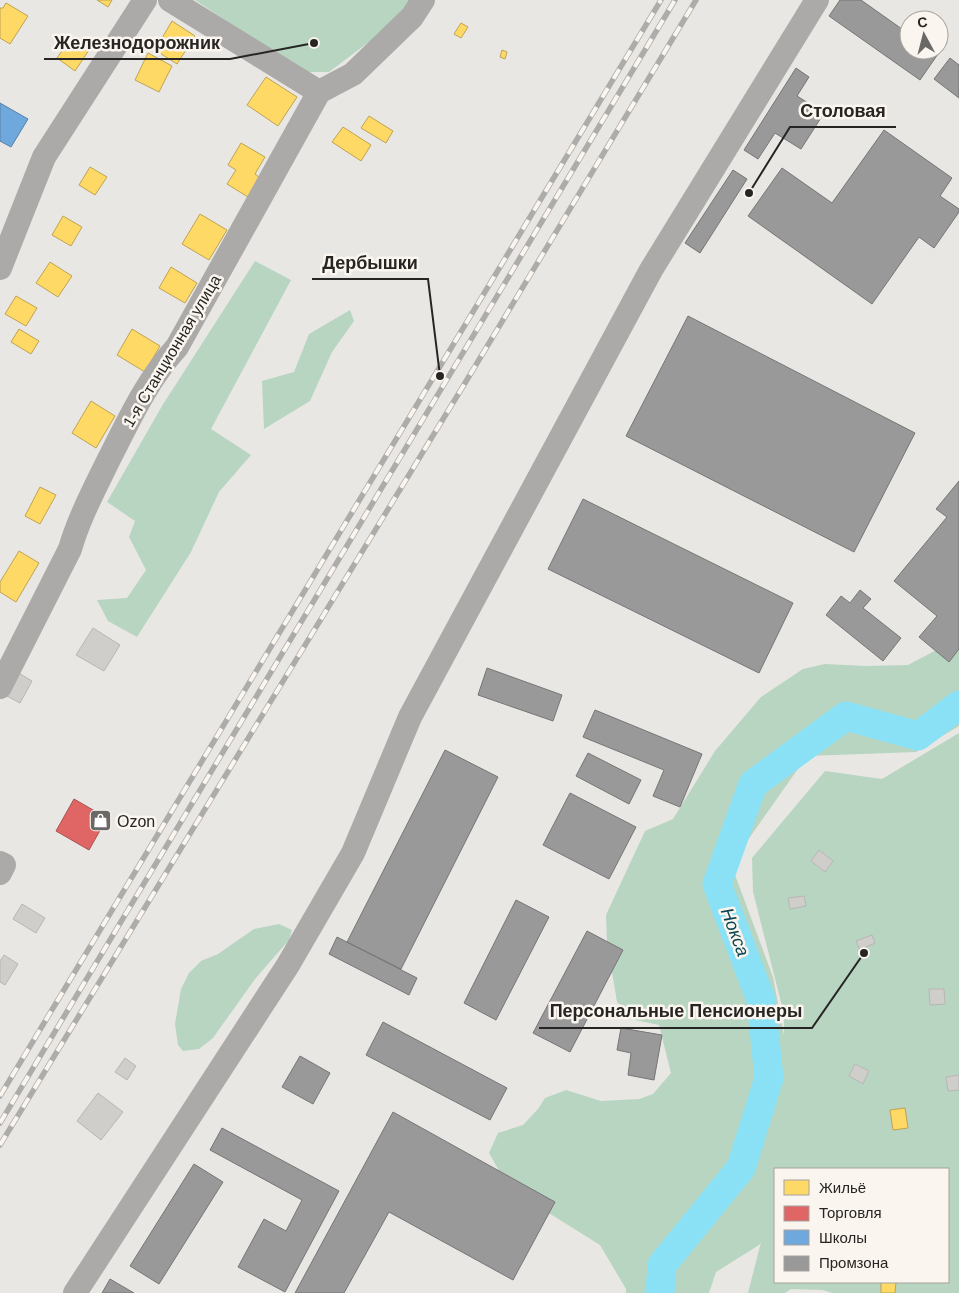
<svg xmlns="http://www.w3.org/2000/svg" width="959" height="1293" viewBox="0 0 959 1293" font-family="Helvetica,sans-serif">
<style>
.green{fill:#b7d5c1;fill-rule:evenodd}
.homes{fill:#ffd966;stroke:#bea352}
.shops{fill:#e06666;stroke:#a85252}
.schools{fill:#6fa8dc;stroke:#5981a4}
.industry{fill:#999;stroke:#777676}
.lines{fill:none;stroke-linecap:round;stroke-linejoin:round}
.river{stroke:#8ae1f6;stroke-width:29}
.building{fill:#cfcecb;stroke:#b8b6b4}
.minor{stroke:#acaaa9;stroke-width:24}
.rail-casing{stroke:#adacaa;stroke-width:5.5}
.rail{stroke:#faf5ee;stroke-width:4;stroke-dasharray:11;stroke-linecap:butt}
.labels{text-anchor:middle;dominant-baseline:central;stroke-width:5;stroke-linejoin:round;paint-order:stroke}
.street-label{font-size:16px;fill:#272523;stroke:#faf5ee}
.poi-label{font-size:16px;fill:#272523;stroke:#faf5ee;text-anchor:start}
.water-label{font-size:18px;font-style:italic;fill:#0a4450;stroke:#faf5ee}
.leader{fill:none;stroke:#272523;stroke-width:2}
.callout-dot{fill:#272523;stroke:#faf5ee;stroke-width:2}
.callout-label{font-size:18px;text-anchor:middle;font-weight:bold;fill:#272523;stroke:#faf5ee;stroke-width:5;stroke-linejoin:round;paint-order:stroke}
</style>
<rect width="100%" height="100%" fill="#e9e7e4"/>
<path class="green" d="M195 0H415L406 14 329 72H303Z
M255 261 291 280 211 429 251 455 219 492 191 552 137 637 108 621 97 600 127 598 146 570 129 537 135 521 107 502 162 406Z
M350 310 354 321 332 352 310 401 264 429 262 381 294 372 309 334Z
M959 638V726L916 752 807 756 731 864 773 977 784 1035V1014L753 892 752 858 825 771 882 779 959 733V1293H832L823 1290 791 1289 785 1293H748L761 1242 759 1245 716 1272 709 1293H626V1289L600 1245 528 1200 502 1176 489 1153 498 1133 523 1125 538 1109 545 1098 566 1090 601 1101 639 1099 653 1094 671 1073 659 1025 635 1020 617 1002 607 942 606 915 645 831 673 819 715 751 761 697 803 669 825 664 866 666 908 665ZM775 1169H948V1282H775Z
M279 924 292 930 289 940 255 979 213 1038 199 1049 183 1051 178 1045 175 1024 181 989 189 973 201 961 218 954 254 929Z"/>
<path class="homes" d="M97 0H112L108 7Z
M6 3 28 16 10 44 0 38V8H3Z
M172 21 195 36 177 64 155 50Z
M461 23 468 27 461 38 454 34Z
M71 38 89 50 75 71 57 58Z
M502 50 507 52 505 59 500 57Z
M148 53 172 66 159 92 135 80Z
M266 77 297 97 278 126 247 105Z
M369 116 393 131 386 143 361 128Z
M343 127 371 145 361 161 332 142Z
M241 143 265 157 255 174 260 178 248 197 227 184 236 170 228 165Z
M90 167 107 177 95 195 79 185Z
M200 214 227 230 209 260 182 244Z
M63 216 82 227 71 246 52 235Z
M50 262 72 276 58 297 36 283Z
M171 267 197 283 185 303 159 288Z
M16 296 37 308 26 326 5 314Z
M19 329 39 341 31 354 11 342Z
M132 329 160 346 145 372 117 355Z
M91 401 115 416 96 448 72 433Z
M40 487 56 495 40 524 25 516Z
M19 551 39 563 16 602 0 592V582Z
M905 1108 908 1128 893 1130 890 1110Z
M881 1282H896L895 1293H881Z"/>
<path class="shops" d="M74 799 107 818 89 850 56 831Z"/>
<path class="schools" d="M0 103 28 119 11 147 0 141Z"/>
<path class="industry" d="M840 0H861L909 34V50H932L938 54 920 80 829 16Z
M950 58 959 65V98L934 79Z
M796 68 809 77 797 96 824 113 801 149 775 133 758 159 744 150Z
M884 130 952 178 940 196 959 209V212L934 248 919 237 872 304 748 216 782 168 832 203Z
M733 170 747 179 700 253 685 243Z
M688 316 915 433 854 552 626 436Z
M959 481V649L949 662 919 637 937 616 894 581 947 517 936 509Z
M583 499 793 603 759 673 548 569Z
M860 590 871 599 863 608 901 638 883 661 826 615 841 596 850 603Z
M487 668 562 695 553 721 478 695Z
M595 710 702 754 680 807 653 796 664 770 583 737Z
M445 750 498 777 401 969 347 942Z
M588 753 641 780 629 804 576 776Z
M570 793 636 827 609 879 543 845Z
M516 900 549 917 496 1020 464 1003Z
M587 931 623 950 570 1052 533 1033Z
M337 937 417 978 409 995 329 954Z
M383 1022 507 1088 490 1120 366 1055Z
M621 1028 662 1035 654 1080 628 1075 631 1053 617 1050Z
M300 1056 330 1073 313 1104 282 1087Z
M393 1112 555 1202 513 1280 389 1212 344 1293H295Z
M222 1128 339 1191 285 1292 238 1267 264 1219 286 1231 302 1200 210 1150Z
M194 1164 223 1182 159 1284 130 1266Z
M110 1279 134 1293H102Z"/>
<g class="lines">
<path class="river" d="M660 1293 662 1265 741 1168 769 1078 761 1000 717 884 753 784 846 716 918 736 959 705"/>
</g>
<path class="building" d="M93 628 120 645 104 671 76 655Z
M17 672 32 681 20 703 5 695Z
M819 850 833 861 825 872 811 861Z
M804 896 806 906 790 909 788 898Z
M22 904 45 918 36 933 13 919Z
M872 935 875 943 860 950 856 941Z
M4 955 18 964 5 985 0 982V961Z
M929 989H944L945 1004 930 1005Z
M125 1058 136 1066 127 1080 115 1072Z
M855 1064 869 1071 863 1084 849 1076Z
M959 1075V1090L948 1091 946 1077Z
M98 1093 123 1112 101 1140 77 1121Z"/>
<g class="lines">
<path class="minor" d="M170 0 319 92
M0 268 44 157 145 0
M0 687 70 549C79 518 94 490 108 461 128 422 147 380 177 347L319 92 353 74 412 17 423 0
M0 863 4 865 0 873
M75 1293 288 965 353 853 410 717 651 270 817 0"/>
<defs>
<path id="rail" d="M0 1096 661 0
M0 1123 675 0
M0 1145 462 388 696 0"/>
</defs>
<use href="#rail" class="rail-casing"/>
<use href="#rail" class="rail"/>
</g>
<defs>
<symbol id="shop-square" viewBox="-11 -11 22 22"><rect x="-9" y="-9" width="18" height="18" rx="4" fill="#6b6967" stroke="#faf5ee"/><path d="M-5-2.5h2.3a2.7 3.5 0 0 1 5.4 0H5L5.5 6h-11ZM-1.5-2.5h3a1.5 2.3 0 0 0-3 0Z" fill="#fff"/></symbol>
</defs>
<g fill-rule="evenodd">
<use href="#shop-square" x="88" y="808" width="25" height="25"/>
</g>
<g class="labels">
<g class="street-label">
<text transform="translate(172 351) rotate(-59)">1-я Станционная улица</text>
</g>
<g class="poi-label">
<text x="117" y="821">Ozon</text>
</g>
<g class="water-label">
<text transform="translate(735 932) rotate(69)">Нокса</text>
</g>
</g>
<path class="leader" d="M314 43L230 59H44M749 193L790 127H896M440 376L428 279H312M864 953L812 1028H539"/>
<g class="callout-dot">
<circle cx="314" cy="43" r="5"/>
<circle cx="749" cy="193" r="5"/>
<circle cx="440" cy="376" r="5"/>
<circle cx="864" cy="953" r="5"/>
</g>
<g class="callout-label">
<text x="137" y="49">Железнодорожник</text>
<text x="843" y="117">Столовая</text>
<text x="370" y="269">Дербышки</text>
<text x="676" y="1017">Персональные Пенсионеры</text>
</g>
<rect x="774" y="1168" width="175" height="115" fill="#faf5ee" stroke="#a6a29d"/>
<rect x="784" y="1180" width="25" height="15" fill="#ffd966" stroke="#a6a29d"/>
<text x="819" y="1193" font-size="15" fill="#272523">Жильё</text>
<rect x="784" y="1206" width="25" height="15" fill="#e06666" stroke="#a6a29d"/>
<text x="819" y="1218" font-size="15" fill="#272523">Торговля</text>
<rect x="784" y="1230" width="25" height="15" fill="#6fa8dc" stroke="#a6a29d"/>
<text x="819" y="1243" font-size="15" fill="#272523">Школы</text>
<rect x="784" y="1256" width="25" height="15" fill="#999999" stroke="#a6a29d"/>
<text x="819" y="1268" font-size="15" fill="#272523">Промзона</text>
<g transform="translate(924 35) rotate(353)"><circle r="24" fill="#faf5ee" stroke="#a6a29d"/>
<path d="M0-4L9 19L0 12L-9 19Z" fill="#6b6967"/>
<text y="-8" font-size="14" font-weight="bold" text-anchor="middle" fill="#272523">С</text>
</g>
</svg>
